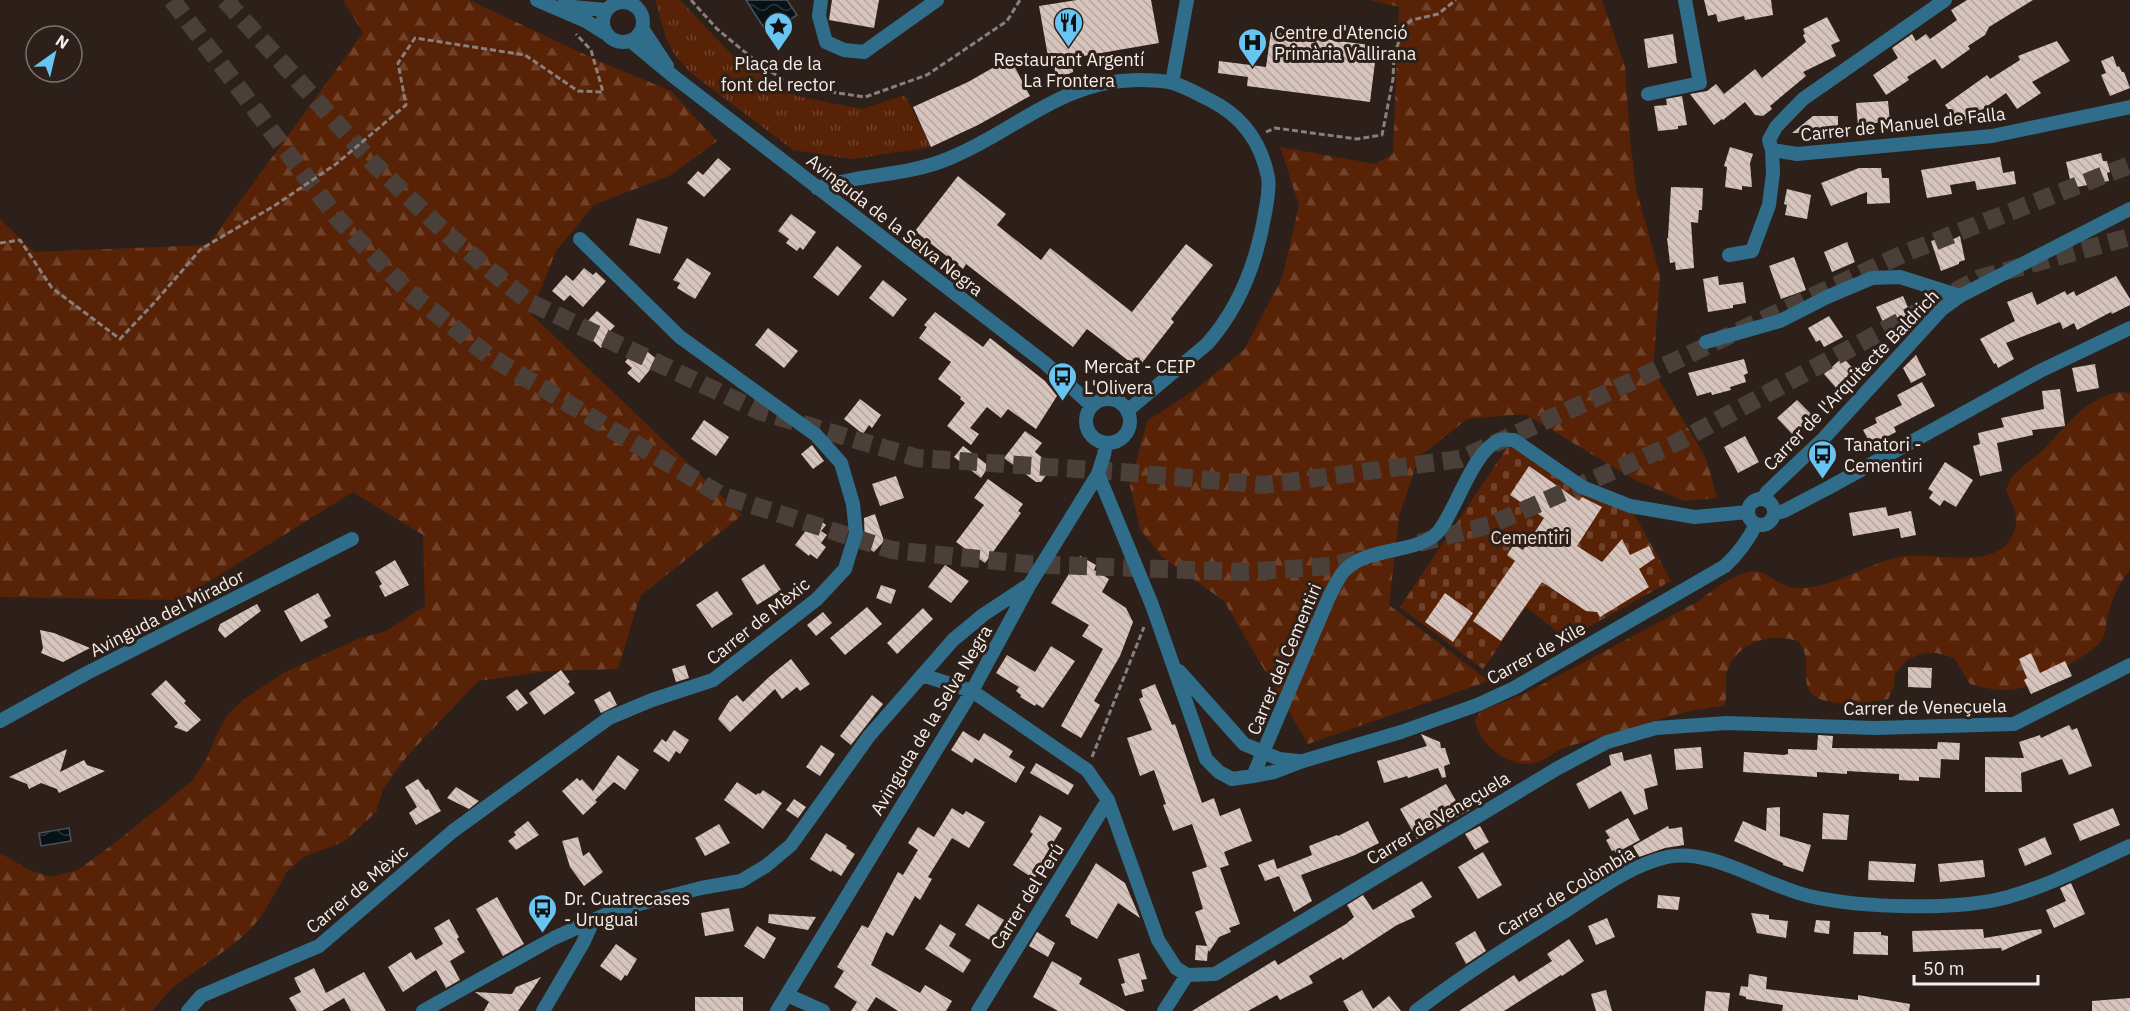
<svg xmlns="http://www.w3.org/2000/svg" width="2130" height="1011" viewBox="0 0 2130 1011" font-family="'IBM Plex Sans',sans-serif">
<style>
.grass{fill:url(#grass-tufts)}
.forest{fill:url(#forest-firs)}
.cemetery{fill:url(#cemetery-stones)}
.water{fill:url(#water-waves);stroke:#4e5457;stroke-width:1.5}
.building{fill:url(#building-back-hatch)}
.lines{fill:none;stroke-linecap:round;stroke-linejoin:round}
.motorway-tunnel{stroke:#4b3f39;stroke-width:18;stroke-dasharray:18 9;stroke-linecap:butt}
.path{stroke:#8a7f7a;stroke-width:3;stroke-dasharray:6 3;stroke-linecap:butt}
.minor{stroke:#2f6d8a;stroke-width:14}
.labels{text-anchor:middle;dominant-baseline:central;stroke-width:6;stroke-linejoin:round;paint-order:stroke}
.poi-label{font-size:18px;fill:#f7eeea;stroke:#2d201a;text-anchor:start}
.street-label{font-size:18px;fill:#f7eeea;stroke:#2d201a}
.park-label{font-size:18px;fill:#f1dad0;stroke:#2d201a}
</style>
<defs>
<pattern id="grass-tufts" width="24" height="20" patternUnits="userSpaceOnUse" patternTransform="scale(1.5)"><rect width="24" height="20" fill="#582206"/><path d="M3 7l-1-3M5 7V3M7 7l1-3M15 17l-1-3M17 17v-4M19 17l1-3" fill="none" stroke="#71422a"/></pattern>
<pattern id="forest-firs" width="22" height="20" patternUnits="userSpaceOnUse" patternTransform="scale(1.5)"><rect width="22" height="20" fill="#582206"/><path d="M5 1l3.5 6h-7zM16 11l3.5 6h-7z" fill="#71422a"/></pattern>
<pattern id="cemetery-stones" width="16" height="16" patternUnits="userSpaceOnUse" patternTransform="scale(1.5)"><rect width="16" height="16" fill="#582206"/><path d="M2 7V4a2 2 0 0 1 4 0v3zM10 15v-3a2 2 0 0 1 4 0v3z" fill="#71422a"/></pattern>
<pattern id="water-waves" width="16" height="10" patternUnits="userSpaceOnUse" patternTransform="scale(1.5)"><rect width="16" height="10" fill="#061218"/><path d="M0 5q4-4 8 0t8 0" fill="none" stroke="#2b353a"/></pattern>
<pattern id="building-back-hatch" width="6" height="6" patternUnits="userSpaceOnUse" patternTransform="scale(1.5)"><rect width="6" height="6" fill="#d7c5bd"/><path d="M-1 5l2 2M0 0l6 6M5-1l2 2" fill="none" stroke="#b4a69f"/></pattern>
</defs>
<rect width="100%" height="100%" fill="#2d201a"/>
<path class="grass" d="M655 0H680L736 59 797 96 862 109 905 95 931 147 852 159 793 150 691 73 676 57 666 38Z"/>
<path class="forest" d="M343 0H469L603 63 671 91 717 141 671 175 594 205 556 251 531 314 742 515 640 596 618 669 548 671 478 681 408 755 395 772 383 790 376 812 345 841 302 858 287 872 264 912 251 929 234 944 172 988 152 1011H0V853L29 870 51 877 78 870 116 842 192 781 207 758 217 734 228 714 243 700 285 672 358 639 386 631 425 606 423 535 353 492 179 600 0 597V219L34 252 208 245 363 33Z
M1369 0H1602L1625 67 1630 139 1636 189 1660 275 1653 370 1706 458 1717 498 1684 501 1633 479 1525 414 1467 419 1419 457 1399 516 1389 605 1489 681 1308 744 1224 601 1162 557 1140 529 1130 486 1147 421 1196 389 1244 350 1282 278 1299 205 1280 147 1375 164 1393 154 1399 7Z
M2123 392 2130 394V570C2119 583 2112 598 2108 615 2106 623 2106 632 2103 638 2096 653 2033 686 2016 689 2000 692 1986 688 1970 684L1954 658 1937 653H1924L1908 659 1895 674 1894 686 1888 699C1869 703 1816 710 1808 688 1804 678 1808 665 1805 655 1804 650 1801 646 1799 642 1774 631 1738 642 1728 669 1723 680 1729 693 1724 706 1685 709 1651 722 1613 734 1597 739 1580 742 1564 748 1554 752 1542 763 1531 764 1507 766 1478 744 1475 720L1481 711 1524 694 1697 602C1709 593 1733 575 1748 572 1767 568 1778 587 1795 588 1833 590 1864 564 1899 557 1928 551 1990 570 2009 541 2022 522 2015 509 2006 490L2010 480C2020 467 2033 459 2045 448 2067 425 2088 395 2123 392Z"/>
<path class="cemetery" d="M1511 442 1633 512 1671 581 1567 639 1526 607 1483 669 1400 607Z"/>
<path class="water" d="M746 0H787L797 15 768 34Z
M69 828 71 841 41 846 39 833Z"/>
<path class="building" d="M832 0H879L874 28 829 20Z
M1077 0H1151L1159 43 1072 58 1073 72 1057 79 1053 62H1049L1039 6Z
M1704 0H1771L1773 15 1745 20 1744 16 1718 22 1716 14 1708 16Z
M1967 0H2033L1989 27 1985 35 1968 46 1970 49 1942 69 1935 59 1907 77 1909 80 1886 95 1873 75 1898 58 1892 48 1912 34 1916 41 1926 34 1930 39 1957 20 1951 10Z
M1827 17 1840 41 1831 45 1836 56 1803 72 1806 76 1770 106 1772 109 1763 116 1755 115 1745 102 1723 120 1722 119 1714 125 1690 94 1707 91 1716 84 1724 94 1755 69 1762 78 1806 42 1803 35 1805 34 1803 29Z
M1271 32 1377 46 1370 102 1247 86 1248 77 1218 73 1219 61 1266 67Z
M1673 34 1677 63 1648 68 1644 39Z
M2057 41 2070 61 2032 82 2041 93 2017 109 2006 93 1960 125 1945 105 1987 75 1990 79 2020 60 2018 56Z
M2113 56 2117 67 2119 66 2122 72H2124L2130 88 2110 96 2101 75 2106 73 2101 61Z
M1010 58 1030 96 978 125 931 147 913 107 968 82Z
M1682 96 1687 125 1678 126V129L1658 131 1654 106 1667 105 1666 99Z
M1888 101 1890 122 1875 123V125L1858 126 1856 103Z
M1813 116H1838V133H1792Z
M1730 147 1753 154 1750 163 1752 187 1742 186V190L1725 187 1727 167 1724 166Z
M2101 153 2103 161H2107L2110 172 2107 173 2109 181 2072 188 2066 162Z
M2000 157 2003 173 2014 171 2016 184 1977 190 1975 181 1950 185 1952 194 1927 198 1921 170Z
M718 158 731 169 704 197 687 183 698 171 703 175Z
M1859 168H1881L1882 178H1889L1890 203 1867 204V192L1831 206 1821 183Z
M958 176 1006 214 997 225 1041 260 1050 248 1132 312 1186 244 1213 265 1171 319 1174 322 1138 368 1087 329 1073 347 966 264 963 269 915 231Z
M1671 187 1703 188 1702 210H1699L1698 223 1691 222 1694 268 1676 270 1675 262 1670 263 1667 238H1668Z
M1787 189 1811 195 1807 219 1785 215 1787 205 1784 204Z
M791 214 816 232 803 250 800 247 797 251 786 243 789 239 778 231Z
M637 218 668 227 660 254 629 245Z
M1947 236 1949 241 1960 236 1965 260 1959 262V264L1941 271 1931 241Z
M1847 242 1855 262 1832 272 1824 252Z
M837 246 862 266 838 296 813 277Z
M1794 257 1806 290 1781 299 1769 266Z
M687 258 711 273 695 299 677 288 680 283 673 280Z
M584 268 593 275 596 272 606 281 583 307 570 295 564 301 552 291 566 275 573 281Z
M1718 276 1719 285 1743 282 1746 303 1733 305V308L1708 312 1703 279Z
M2116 276 2130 299V305L2112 314 2111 312 2077 330 2074 323 2063 329 2060 322 2006 343 2014 359 1998 368 1996 363 1994 364 1980 339 2015 321 2007 302 2032 292 2037 305 2065 291 2067 295 2074 291 2076 296Z
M883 280 907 299 893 317 869 298Z
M1903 296 1911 314 1895 321 1894 317 1883 322 1876 307Z
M597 311 615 326 611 330 609 338 601 348 589 337 591 334 582 327Z
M935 312 983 347 990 338 1045 381 1057 396 1036 429 1008 409 1001 418 987 407 970 428 979 434 971 445 947 426 965 403 960 399 961 397 938 379 951 362 919 338 927 327 924 325Z
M1829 316 1843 337 1824 347 1820 340 1816 342 1808 328Z
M768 328 798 351 784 368 755 345Z
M639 345 658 360 639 383 627 373 632 368 625 362Z
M1916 355 1926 375 1911 383 1903 368Z
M1843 357 1855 371 1836 388 1824 374Z
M1744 359 1748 373 1744 375 1746 382 1730 387 1731 390 1712 395 1711 392 1697 396 1688 373Z
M2095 364 2099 388 2077 392 2072 368Z
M1922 382 1935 406 1894 427 1896 432 1871 445 1863 430 1877 423 1875 418 1902 405 1897 395Z
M2060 389 2065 426 2032 430 2033 435 1997 443 2002 471 1980 476 1973 446 1980 444 1978 433 2004 427 2001 418 2044 409 2042 391Z
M860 399 881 415 872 428 869 425 863 434 844 419Z
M1797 400 1813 416 1793 435 1777 418Z
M704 420 729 437 716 456 691 439Z
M1025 431 1042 443 1035 452 1053 466 1041 482H1036L1004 458Z
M1745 436 1759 462 1738 473 1724 447Z
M812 445 824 461 813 469 801 454Z
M963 446 989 466 981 478 954 457Z
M1945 462 1973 480 1956 507 1944 500 1940 506 1929 498 1933 492 1928 489Z
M1529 466 1579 501 1582 497 1602 507 1577 546 1602 562 1622 539 1630 555 1649 546 1655 558 1639 569 1649 587 1600 617 1597 612 1586 611 1542 582 1501 641 1473 621 1515 561 1507 555 1514 544 1523 550 1544 518 1510 495Z
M896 476 904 498 880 506 872 484Z
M988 479 1023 504 1018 511 1021 513 985 563 956 542 984 505 974 498Z
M1886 507 1888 516 1911 511 1916 535 1901 538 1899 528 1853 536 1849 513Z
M875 514 884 541 874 552 865 546 864 518Z
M816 517 826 525 821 531 827 535 821 543 826 547 817 559 810 554 809 556 795 545Z
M1080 556 1096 565 1094 570 1109 579 1102 592 1126 608 1133 622 1120 656 1094 701 1100 705 1081 738 1061 726 1103 649 1082 636 1089 625 1051 603Z
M395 560 409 585 385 597 379 586 382 584 375 572Z
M764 564 781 590 757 605 741 579Z
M945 565 969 581 951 603 928 587Z
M881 585 896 590 891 604 876 598Z
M717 591 733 614 712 628 696 605Z
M318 593 331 616 324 620 328 627 301 642 284 611Z
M1445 593 1473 613 1453 642 1425 622Z
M257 604 261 611 225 638 218 630 220 624Z
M867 607 882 624 845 655 830 638Z
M923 608 933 619 897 654 887 643Z
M823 612 832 623 816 636 807 625Z
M40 630 54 633 90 648 63 662 41 653 43 648Z
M1051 646 1075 661 1043 708 1036 704 1035 706 1020 697 1021 695 1016 691 1019 687 996 673 1007 655 1035 672Z
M2031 653 2040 673 2065 661 2072 676 2031 694 2024 680 2027 678 2019 659Z
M791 659 810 684 800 691 797 687 782 699 775 689 730 732 718 719 730 700 737 695 743 702 769 677Z
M685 665 689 678 676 682 672 669Z
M1908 667 1932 668 1931 688 1908 687Z
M561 670 570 682 568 684 575 693 544 715 529 693Z
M166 680 186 701 184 703 201 720 187 732 174 727 178 723 151 694Z
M1155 684 1172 725 1175 724 1202 803 1214 798 1220 816 1240 808 1252 841 1224 852 1229 865 1220 868 1240 924 1229 928 1231 932 1219 937 1209 952 1208 949 1207 961 1195 960 1196 945 1207 946 1195 912 1203 909 1192 872 1207 867 1192 824 1173 831 1163 805 1166 804 1154 770 1140 776 1127 738 1152 730 1139 699 1143 697 1141 690Z
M517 689 528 703 517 711 506 697Z
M610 691 617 705 601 713 594 700Z
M872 695 883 704 851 745 840 736Z
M2069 725 2072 730 2077 728 2092 766 2069 775 2062 759 2021 773 2022 792H1985V757L2024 758 2019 742 2040 735 2041 738Z
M674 730 689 740 680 754 676 751 669 762 653 751 662 739 666 742Z
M963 731 979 741 984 733 1013 751 1009 757 1025 767 1016 783 975 758 972 763 951 750Z
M1421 734 1440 742 1441 748H1445L1450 764 1444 766 1446 777 1442 778 1438 768 1408 778 1407 776 1384 783 1377 761 1427 746Z
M1818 735 1833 736 1832 748 1937 749 1938 742 1960 743 1959 760 1941 759 1940 778 1919 777V781L1899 780V774L1847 771V774L1817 772V777L1743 772 1744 752 1784 755 1788 754V749L1817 750Z
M821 745 835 754 820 776 806 767Z
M1701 747 1703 768 1676 770 1674 749Z
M67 749 60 772 84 760 87 765 105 771 59 793 57 789 41 783 29 789 27 784 9 777Z
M1622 752 1624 761 1651 754 1658 785 1644 789 1648 809 1634 815 1621 791 1589 809 1576 784 1611 765 1609 755Z
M618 755 639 770 625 790 614 782 595 800 597 802 583 815 562 791 577 778 580 781 582 779 593 791Z
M1036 763 1074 785 1068 795 1030 773Z
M418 779 426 790 428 789 441 811 416 825 409 813 417 807 405 787Z
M737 782 756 795 758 793 760 794 763 790 782 803 763 829 724 800Z
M1446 784 1458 804 1465 800 1470 810 1417 839 1400 809Z
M456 787 479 801 469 809 447 798Z
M794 799 806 807 798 818 786 810Z
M1780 807V836L1811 845 1803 872 1783 865V863L1734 841 1743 821 1766 831 1767 808Z
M952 808 963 815 966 811 985 822 969 848 952 838 928 877 932 879 920 900 915 896 893 936 886 932 871 965 920 993 925 985 952 1001 946 1011H898L876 997 867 1011H851L857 1002 834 987 844 971 837 967 862 925 868 928 898 872 903 875 918 850 908 843 918 827 934 837Z
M2113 808 2120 825 2080 841 2073 824Z
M1823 813 1849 815 1847 840 1822 839Z
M1040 815 1062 828 1044 858 1046 860 1034 879 1013 865 1033 834 1030 832Z
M1628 818 1640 840 1616 853 1614 850 1612 851 1606 840 1610 838 1605 831Z
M528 821 539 835 516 850 508 841 516 835 514 832Z
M1368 821 1379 843 1355 855 1301 875 1312 901 1294 912 1279 876 1265 881 1258 865 1274 859 1277 869 1312 855 1309 846 1337 835 1338 836Z
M719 824 730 843 705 856 695 838Z
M1480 826 1489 842 1475 850 1465 834Z
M1668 826 1669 829 1682 827 1684 845 1665 848 1639 857 1633 846Z
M826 833 847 846 846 848 855 854 841 876 832 870 831 872 810 859Z
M578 837 583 856 589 852 603 872 584 886 570 867 562 841Z
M2045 837 2052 854 2025 866 2018 849Z
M1483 852 1502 885 1478 899 1458 867Z
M1983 860 1985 877 1940 882 1938 864Z
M1869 861 1916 864 1914 882 1868 880Z
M1096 863 1125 883 1140 918 1118 903 1097 939 1071 924 1070 919 1065 916Z
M1422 881 1432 897 1411 910 1415 917 1397 925 1343 960 1341 957 1309 976 1313 983 1280 1000 1277 995 1248 1011H1192L1275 960 1278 965 1346 924 1354 917 1347 905 1363 895 1373 910Z
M2071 883 2085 914 2054 928 2046 910 2066 901 2060 888Z
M1658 895 1680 897 1678 910 1657 908Z
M497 897 524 944 503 956 476 909Z
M978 904 1004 920 991 941 965 925Z
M729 908 734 931 705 936 701 913Z
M1751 913 1769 915V919L1788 921 1786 938 1757 933Z
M769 914 816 917 808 930 768 923Z
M1607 918 1615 937 1596 945 1588 926Z
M449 919 459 937 457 939 465 952 450 961 460 980 446 988 436 970 403 992 388 967 411 952 416 960 443 944 434 928Z
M1816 920 1830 921 1829 934 1814 932Z
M940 924 956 934 949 946 971 960 963 973 925 949Z
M757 926 776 938 764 959 744 946Z
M1983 929 1984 938 2041 929 2042 933 2002 951 2001 948 1913 952 1912 931Z
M1475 931 1486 951 1466 964 1455 943Z
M1037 932 1055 943 1048 957 1029 946Z
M1854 932H1881V935L1888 936V955L1853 954Z
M1569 939 1584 961 1562 976 1561 975 1504 1011H1459L1514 975 1519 982 1552 961 1547 954Z
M616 944 637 959 627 976 625 975 621 981 600 966Z
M1139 953 1147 979 1141 980 1144 991 1125 996 1121 984 1125 983 1118 959Z
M1052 961 1082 978 1079 984 1126 1011H1058L1033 997Z
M314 968 326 993 364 972 386 1011H351L344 998 322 1011H297L289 998 301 992 294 978Z
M1749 974 1767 977 1766 989 1858 1000V995L1910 1004 1909 1011H1782L1783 1005 1746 999V997L1739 995 1741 986 1748 987Z
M541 977 518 1011H484L489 1002 475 992 512 994 516 987Z
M1362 990 1373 1009 1389 996 1401 1011H1349L1343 1001Z
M1606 990 1612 1011H1596L1591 994Z
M1706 991 1730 993 1728 1011H1704Z
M695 997H743V1011H695Z
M2130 998V1011H2092V1001Z"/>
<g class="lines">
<path class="motorway-tunnel" d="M172 0 338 219 408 291 489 356 721 495 892 550 1027 564 1245 572 1331 566 1366 557
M225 0 373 163 449 236 529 302 759 411 917 458 1122 472 1264 485 1460 459 1611 391 1905 253 2130 165
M1419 543 1490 525 1676 443 1980 278 2130 237"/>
<path class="path" d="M691 0 717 29 757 62 782 79 817 90 865 97 927 75 1007 21 1020 0
M1266 132 1275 128 1357 139 1382 135 1393 79 1394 56 1404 26 1412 20 1438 14 1456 0
M0 243 20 240 52 288 120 339 154 303 201 249 274 206 336 164 406 105 398 63 415 38 525 55 578 91 603 92 591 50 576 34
M1092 757 1144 627"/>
<path class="minor" d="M537 0 586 21 605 33
M821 0 819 16 826 42 844 50 864 52 937 0
M1945 0 1803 99 1776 127 1769 140 1772 150 1797 154 1992 136 2130 107
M603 22a20 20 0 1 1 40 0a20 20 0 1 1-40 0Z
M562 6 606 10
M642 28 667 66
M631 41 673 76 1045 363 1092 406
M1172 83 1187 0
M1648 94 1700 83 1685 0
M817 188C860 174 908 176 950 158 1016 131 1060 81 1137 80 1149 80 1161 80 1173 83 1186 87 1198 94 1210 100 1242 116 1261 142 1268 177 1270 188 1267 202 1265 213 1257 261 1240 307 1207 344L1127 411
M1729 255 1752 251 1769 205 1773 173 1772 150
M1706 342 1780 321 1827 297 1872 278 1900 277 1960 296
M1086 421a22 22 0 1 1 44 0a22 22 0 1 1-44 0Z
M1098 474 1152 605 1206 759 1219 772 1232 779 1253 776 1274 772 1303 761 1401 732 1477 705 1514 688 1725 566C1739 553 1748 541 1756 524
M1748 512a13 13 0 1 1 26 0a13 13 0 1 1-26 0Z
M1763 499 1767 492 1824 438 1942 309 1960 296 2130 209
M1774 514 1784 511 1828 488 2040 371 2130 328
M1179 671 1244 744 1279 759 1298 761
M922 675 972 691 1087 770 1108 800 1158 940 1176 968 1187 975 1215 974 1558 768 1607 742 1656 728 1727 723 1875 728 2014 724 2130 665
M0 721 85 674 352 539
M1253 776 1329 597C1334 588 1339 575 1346 569 1371 546 1419 554 1439 531 1457 508 1473 450 1500 440 1504 439 1509 440 1514 440L1582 487 1630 506 1695 517 1748 512
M787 995 823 1011
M188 1011 201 996 319 946 453 831 609 718 652 700 713 680 817 599 845 569 856 533 853 504 841 463 816 435 680 337 580 239
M423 1011 554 938 616 910 701 888 741 881 766 866 791 845 869 736 953 640 983 615 1030 584
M543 1011 583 943 593 921
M777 1011 972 691 1030 584 1098 474 1104 455 1106 443
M978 1011 1108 800
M1164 1011 1187 975
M1416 1011C1464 974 1516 942 1567 910 1598 890 1631 865 1667 857 1711 847 1765 886 1809 896 1861 908 1957 911 2008 897 2051 885 2090 864 2130 846"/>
</g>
<defs>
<symbol id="restaurant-pin" viewBox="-11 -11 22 30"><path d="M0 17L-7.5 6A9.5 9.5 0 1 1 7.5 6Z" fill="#68c4f0" stroke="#2d201a"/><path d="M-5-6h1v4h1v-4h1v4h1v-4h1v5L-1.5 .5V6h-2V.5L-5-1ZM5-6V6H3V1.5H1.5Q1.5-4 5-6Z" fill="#111"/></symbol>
<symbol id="sight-pin" viewBox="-11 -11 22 30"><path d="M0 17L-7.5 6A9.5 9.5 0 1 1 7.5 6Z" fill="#68c4f0" stroke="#2d201a"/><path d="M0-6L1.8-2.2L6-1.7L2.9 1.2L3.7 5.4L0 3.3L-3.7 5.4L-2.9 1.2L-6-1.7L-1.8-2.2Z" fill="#111"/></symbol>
<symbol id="hospital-pin" viewBox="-11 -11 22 30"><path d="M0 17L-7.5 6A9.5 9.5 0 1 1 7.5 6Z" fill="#68c4f0" stroke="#2d201a"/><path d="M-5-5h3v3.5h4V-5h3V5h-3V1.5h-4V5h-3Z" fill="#111"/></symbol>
<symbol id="bus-pin" viewBox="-11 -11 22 30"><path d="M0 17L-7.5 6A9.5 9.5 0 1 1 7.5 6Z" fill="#68c4f0" stroke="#2d201a"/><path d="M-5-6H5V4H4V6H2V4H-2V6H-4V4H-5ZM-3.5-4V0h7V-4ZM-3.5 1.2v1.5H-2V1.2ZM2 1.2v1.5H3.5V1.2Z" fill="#111"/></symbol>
</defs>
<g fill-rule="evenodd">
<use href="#restaurant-pin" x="1052" y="6" width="33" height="45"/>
<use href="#sight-pin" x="762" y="10" width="33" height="45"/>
<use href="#hospital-pin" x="1236" y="26" width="33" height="45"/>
<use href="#bus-pin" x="1046" y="360" width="33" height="45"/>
<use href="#bus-pin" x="1806" y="438" width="33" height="45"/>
<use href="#bus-pin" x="526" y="892" width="33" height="45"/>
</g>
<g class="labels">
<g class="poi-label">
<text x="1274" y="32">Centre d'Atenció<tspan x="1274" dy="21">Primària Vallirana</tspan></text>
<text x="1069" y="59" text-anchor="middle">Restaurant Argentí<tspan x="1069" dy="21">La Frontera</tspan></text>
<text x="778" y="63" text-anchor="middle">Plaça de la<tspan x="778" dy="21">font del rector</tspan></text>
<text x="1084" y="366">Mercat - CEIP<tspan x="1084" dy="21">L'Olivera</tspan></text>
<text x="1844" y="444">Tanatori -<tspan x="1844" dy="21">Cementiri</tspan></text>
<text x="564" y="898">Dr. Cuatrecases<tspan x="564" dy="21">- Uruguai</tspan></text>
</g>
<g class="street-label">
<text transform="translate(1903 124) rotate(-6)">Carrer de Manuel de Falla</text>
<text transform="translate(895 225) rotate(38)">Avinguda de la Selva Negra</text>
<text transform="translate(1851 380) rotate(-46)">Carrer de l'Arquitecte Baldrich</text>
<text transform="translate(167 613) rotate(-27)">Avinguda del Mirador</text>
<text transform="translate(758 621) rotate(-39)">Carrer de Mèxic</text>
<text transform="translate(1536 653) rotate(-29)">Carrer de Xile</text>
<text transform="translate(1284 659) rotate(-67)">Carrer del Cementiri</text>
<text transform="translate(1925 707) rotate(-1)">Carrer de Veneçuela</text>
<text transform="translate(931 720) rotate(-59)">Avinguda de la Selva Negra</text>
<text transform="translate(1438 818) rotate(-31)">Carrer de Veneçuela</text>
<text transform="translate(357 889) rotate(-40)">Carrer de Mèxic</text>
<text transform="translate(1566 891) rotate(-31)">Carrer de Colòmbia</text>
<text transform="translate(1027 896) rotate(-58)">Carrer del Perú</text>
</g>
<g class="park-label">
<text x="1530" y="537">Cementiri</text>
</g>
</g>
<g transform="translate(54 54) rotate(34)"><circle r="28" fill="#2d201a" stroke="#7e726d" stroke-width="1.5"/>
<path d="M0-4.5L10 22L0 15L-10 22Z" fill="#68c4f0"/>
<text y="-9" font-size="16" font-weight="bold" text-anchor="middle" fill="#f7eeea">N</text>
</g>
<path d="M1914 975v9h124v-9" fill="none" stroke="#f7eeea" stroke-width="3"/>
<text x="1923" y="975" font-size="18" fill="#f7eeea" stroke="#2d201a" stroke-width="4.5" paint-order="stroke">50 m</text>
</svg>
